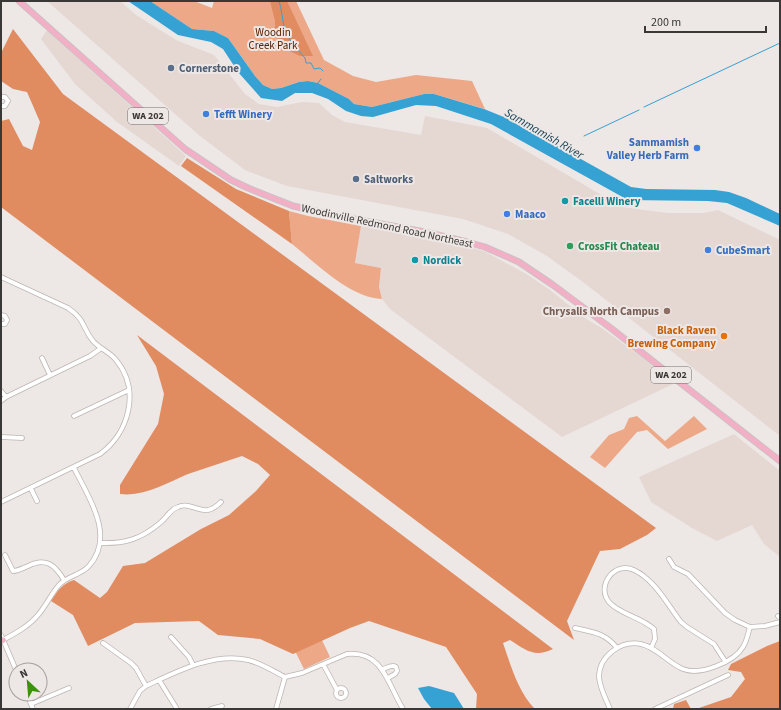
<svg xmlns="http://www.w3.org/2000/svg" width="781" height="710" viewBox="0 0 781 710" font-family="'Source Sans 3',sans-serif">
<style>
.built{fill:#e5d8d3}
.green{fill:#eda888}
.forest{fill:#e18b61}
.water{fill:#35a2d3}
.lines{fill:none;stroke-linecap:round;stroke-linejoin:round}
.stream{stroke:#35a2d3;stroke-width:1}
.minor-casing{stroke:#bbb6b3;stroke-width:5.5}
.major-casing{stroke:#c4c3c3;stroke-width:7}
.minor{stroke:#fff;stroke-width:4}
.major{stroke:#f2b0c6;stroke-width:5.5}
.service-dot{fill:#5c6f8a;stroke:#ede7e5;stroke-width:1.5}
.shop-dot{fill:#3f7fe0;stroke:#ede7e5;stroke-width:1.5}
.culture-dot{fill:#0f9aa8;stroke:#ede7e5;stroke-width:1.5}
.leisure-dot{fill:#2e9e5b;stroke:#ede7e5;stroke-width:1.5}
.education-dot{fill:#8d6e63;stroke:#ede7e5;stroke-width:1.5}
.food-dot{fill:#e8710a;stroke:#ede7e5;stroke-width:1.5}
.labels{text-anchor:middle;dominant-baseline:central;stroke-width:4;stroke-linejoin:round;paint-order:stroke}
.shield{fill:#ede7e5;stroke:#706c6b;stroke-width:1}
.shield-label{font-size:10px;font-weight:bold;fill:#3a3837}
.park-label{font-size:11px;fill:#582201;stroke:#ede7e5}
.service-label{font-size:11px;font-weight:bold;fill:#4e5e75;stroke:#ede7e5;text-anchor:start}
.shop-label{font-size:11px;font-weight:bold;fill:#366cbe;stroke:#ede7e5;text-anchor:start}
.culture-label{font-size:11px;font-weight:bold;fill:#0d838f;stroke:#ede7e5;text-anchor:start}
.street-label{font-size:11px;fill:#3a3837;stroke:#ede7e5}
.leisure-label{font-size:11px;font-weight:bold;fill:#27864d;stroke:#ede7e5;text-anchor:start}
.education-label{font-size:11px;font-weight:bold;fill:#785e54;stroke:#ede7e5;text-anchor:end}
.food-label{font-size:11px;font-weight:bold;fill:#c56008;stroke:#ede7e5;text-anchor:end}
.water-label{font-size:12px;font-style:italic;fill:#174458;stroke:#ede7e5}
</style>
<rect width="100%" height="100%" fill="#ede7e5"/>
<path class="built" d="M47 1H120L136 15 176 40 214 55 245 94 259 104 277 107 302 102 319 103 332 115 345 122 421 135 425 116 487 128 622 207 667 213H704L718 210 780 240V436L583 282 547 256 508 234 463 219 287 186 245 170 200 136Z
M47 30 186 156 179 166 117 122 75 84 41 39Z
M361 226 424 236 466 246 484 251 528 275 550 290 585 318 603 329 646 360 673 384 562 437 390 309 382 299 379 287 381 268 355 263Z
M734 434 780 471V557L764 544 752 525 717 541 692 528 651 502 639 477Z"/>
<path class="green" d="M150 1H194L212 8 214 1H296L324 60 353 76 376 82 416 75 472 81 485 109 434 94H424L372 107 354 104 349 99 318 83 308 81 299 82 281 88 272 89 263 85 255 76 228 38 214 31 192 29Z
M289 211 308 216 361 226 355 263 381 268 379 287 382 299C350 298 316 263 292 244Z
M637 416 665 441 694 416 707 429 668 449 647 430 637 432 605 468 590 457 609 435 624 429 629 418Z
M321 638 330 657 304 669 295 651Z"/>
<path class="forest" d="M270 1H287L313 56H300L283 48 275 35V21Z
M13 29 63 94 656 528 647 535 620 549 600 551 567 621 574 640 1 207V121L9 119 23 146 32 150 40 122 27 92 13 89 1 81V53Z
M187 158 236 189 289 211 292 244 181 166Z
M137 335 553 649C534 658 526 650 510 640L503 643C511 666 518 692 535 709H476L477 694 446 647 369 621 350 628 293 654 260 639 218 635 199 621 135 623 88 646 73 615 51 601C58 590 62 584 74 580L100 598 107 592 123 566 145 563 201 529 229 515 256 491 270 475 258 464 242 456C224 462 206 468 188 474 166 483 145 497 120 494V485L158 424 164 394 156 366Z
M780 641V709H696L731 697 745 679 741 672 728 670 731 664 767 646Z
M686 700 691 709H673L674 704Z"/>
<path class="water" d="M128 1H150L192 29 214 31 228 38 255 76 263 85 272 89 281 88 299 82 308 81 318 83 349 99 354 104 372 107 424 94H434L484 109 511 120 631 187 646 189 715 190 729 192 746 198 780 214V226L727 203 708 201 628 200 491 124 436 106 416 105 373 117 361 116 346 111 328 99 312 93H295L282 101 261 98 238 72 223 49 211 42 178 35Z
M429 686 454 693 464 709H432L424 699 418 688Z"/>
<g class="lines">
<path class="stream" d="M279 1C282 10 282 18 284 26 286 38 298 50 305 58L306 63H311L314 69 320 68 323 71
M318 83 321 79
M644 107 780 43
M584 136 639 110"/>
<defs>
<path id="minor" d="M1 97H5L8 101 5 106H1
M1 277 68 308C86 320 82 328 93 341 100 349 110 352 116 360 141 390 129 433 100 454L1 502
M1 315 5 316 7 320 5 324H1
M42 358 50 375
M1 391 6 397
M1 401 6 397 90 356 100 349
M74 416 129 390
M1 437 22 438
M31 489 37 501
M100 543C125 544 141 539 160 523 167 518 169 510 178 507 189 502 198 512 208 510 213 509 218 505 221 502
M5 555 13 571C18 571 23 568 28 566 46 557 55 565 64 580
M669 559 674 567 688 574 725 613 735 620 750 627 765 626 780 622
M778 616 780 618
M575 628C593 632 605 633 617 648
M1 635 16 670
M171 637 189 657 193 665
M3 640C16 633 29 626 38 615 46 606 51 594 59 585 67 576 81 575 89 566 116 536 88 496 74 468
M103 643 131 663 136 668 146 686
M651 648 655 639 654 629C641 617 619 614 609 602 596 586 614 561 634 570 655 580 667 604 681 622L687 627 714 644 725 661
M323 664 337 690
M383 669C387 668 392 664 396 667L397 671 395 674 388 678
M285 677 302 673 347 654C383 650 388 685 403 709
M159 680 177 709
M336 693a5 5 0 1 1 10 0a5 5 0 1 1-10 0Z
M27 694 33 709
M31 704 69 688
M130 709 140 691 146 686C176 672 214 652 248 660 261 663 273 671 285 677
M211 709 222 706
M276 709 285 677
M610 709C606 699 600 689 599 677 599 656 621 640 641 644 658 648 668 663 683 669 700 676 734 662 743 647 747 641 748 633 750 627
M655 709 728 675"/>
<path id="major" d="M19 1 185 149 231 180 248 188 293 206 338 216 425 232 467 242 485 247 519 262 553 285 612 329 780 461
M1 641 3 640"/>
</defs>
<use href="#minor" class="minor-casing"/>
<use href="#major" class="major-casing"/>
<use href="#minor" class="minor"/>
<use href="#major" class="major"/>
</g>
<g class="service-dot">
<circle cx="171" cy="68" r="4"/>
<circle cx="356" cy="179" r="4"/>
</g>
<g class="shop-dot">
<circle cx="206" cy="114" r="4"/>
<circle cx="697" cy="148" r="4"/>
<circle cx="507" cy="214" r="4"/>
<circle cx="708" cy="250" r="4"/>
</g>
<g class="culture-dot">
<circle cx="565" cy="201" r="4"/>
<circle cx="415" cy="260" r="4"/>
</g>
<circle class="leisure-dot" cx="570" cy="246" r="4"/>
<circle class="education-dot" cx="667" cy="311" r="4"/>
<circle class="food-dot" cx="724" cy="336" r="4"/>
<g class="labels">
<g class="shield">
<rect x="128" y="108" width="40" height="16" rx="3"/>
<rect x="651" y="367" width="40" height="16" rx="3"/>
</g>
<g class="shield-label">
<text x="148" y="116">WA 202</text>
<text x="671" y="375">WA 202</text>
</g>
<g class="park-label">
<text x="273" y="32">Woodin<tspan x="273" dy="13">Creek Park</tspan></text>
</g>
<g class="service-label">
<text x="179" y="68">Cornerstone</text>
<text x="364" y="179">Saltworks</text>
</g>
<g class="shop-label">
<text x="214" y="114">Tefft Winery</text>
<text x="689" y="142" text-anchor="end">Sammamish<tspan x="689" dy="13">Valley Herb Farm</tspan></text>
<text x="515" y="214">Maaco</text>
<text x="716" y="250">CubeSmart</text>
</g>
<g class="culture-label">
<text x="573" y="201">Facelli Winery</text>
<text x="423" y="260">Nordick</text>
</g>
<g class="street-label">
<text transform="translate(387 226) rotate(12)">Woodinville Redmond Road Northeast</text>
</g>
<g class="leisure-label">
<text x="578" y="246">CrossFit Chateau</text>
</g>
<g class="education-label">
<text x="659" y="311">Chrysalis North Campus</text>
</g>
<g class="food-label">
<text x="716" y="330">Black Raven<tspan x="716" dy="13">Brewing Company</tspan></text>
</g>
<g class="water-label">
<text transform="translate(544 134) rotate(30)">Sammamish River</text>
</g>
</g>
<rect width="781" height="710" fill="none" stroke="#3a3837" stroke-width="4"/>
<g transform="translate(28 682) rotate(334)"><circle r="19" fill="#ede7e5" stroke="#a5a19f"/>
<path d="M0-3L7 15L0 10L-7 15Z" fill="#3a9409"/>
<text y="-6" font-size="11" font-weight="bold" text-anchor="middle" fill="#3a3837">N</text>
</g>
<path d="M645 26v6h121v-6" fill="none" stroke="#3a3837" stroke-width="2"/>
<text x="651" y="26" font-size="12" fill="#3a3837" stroke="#ede7e5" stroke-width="3" paint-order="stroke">200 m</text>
</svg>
